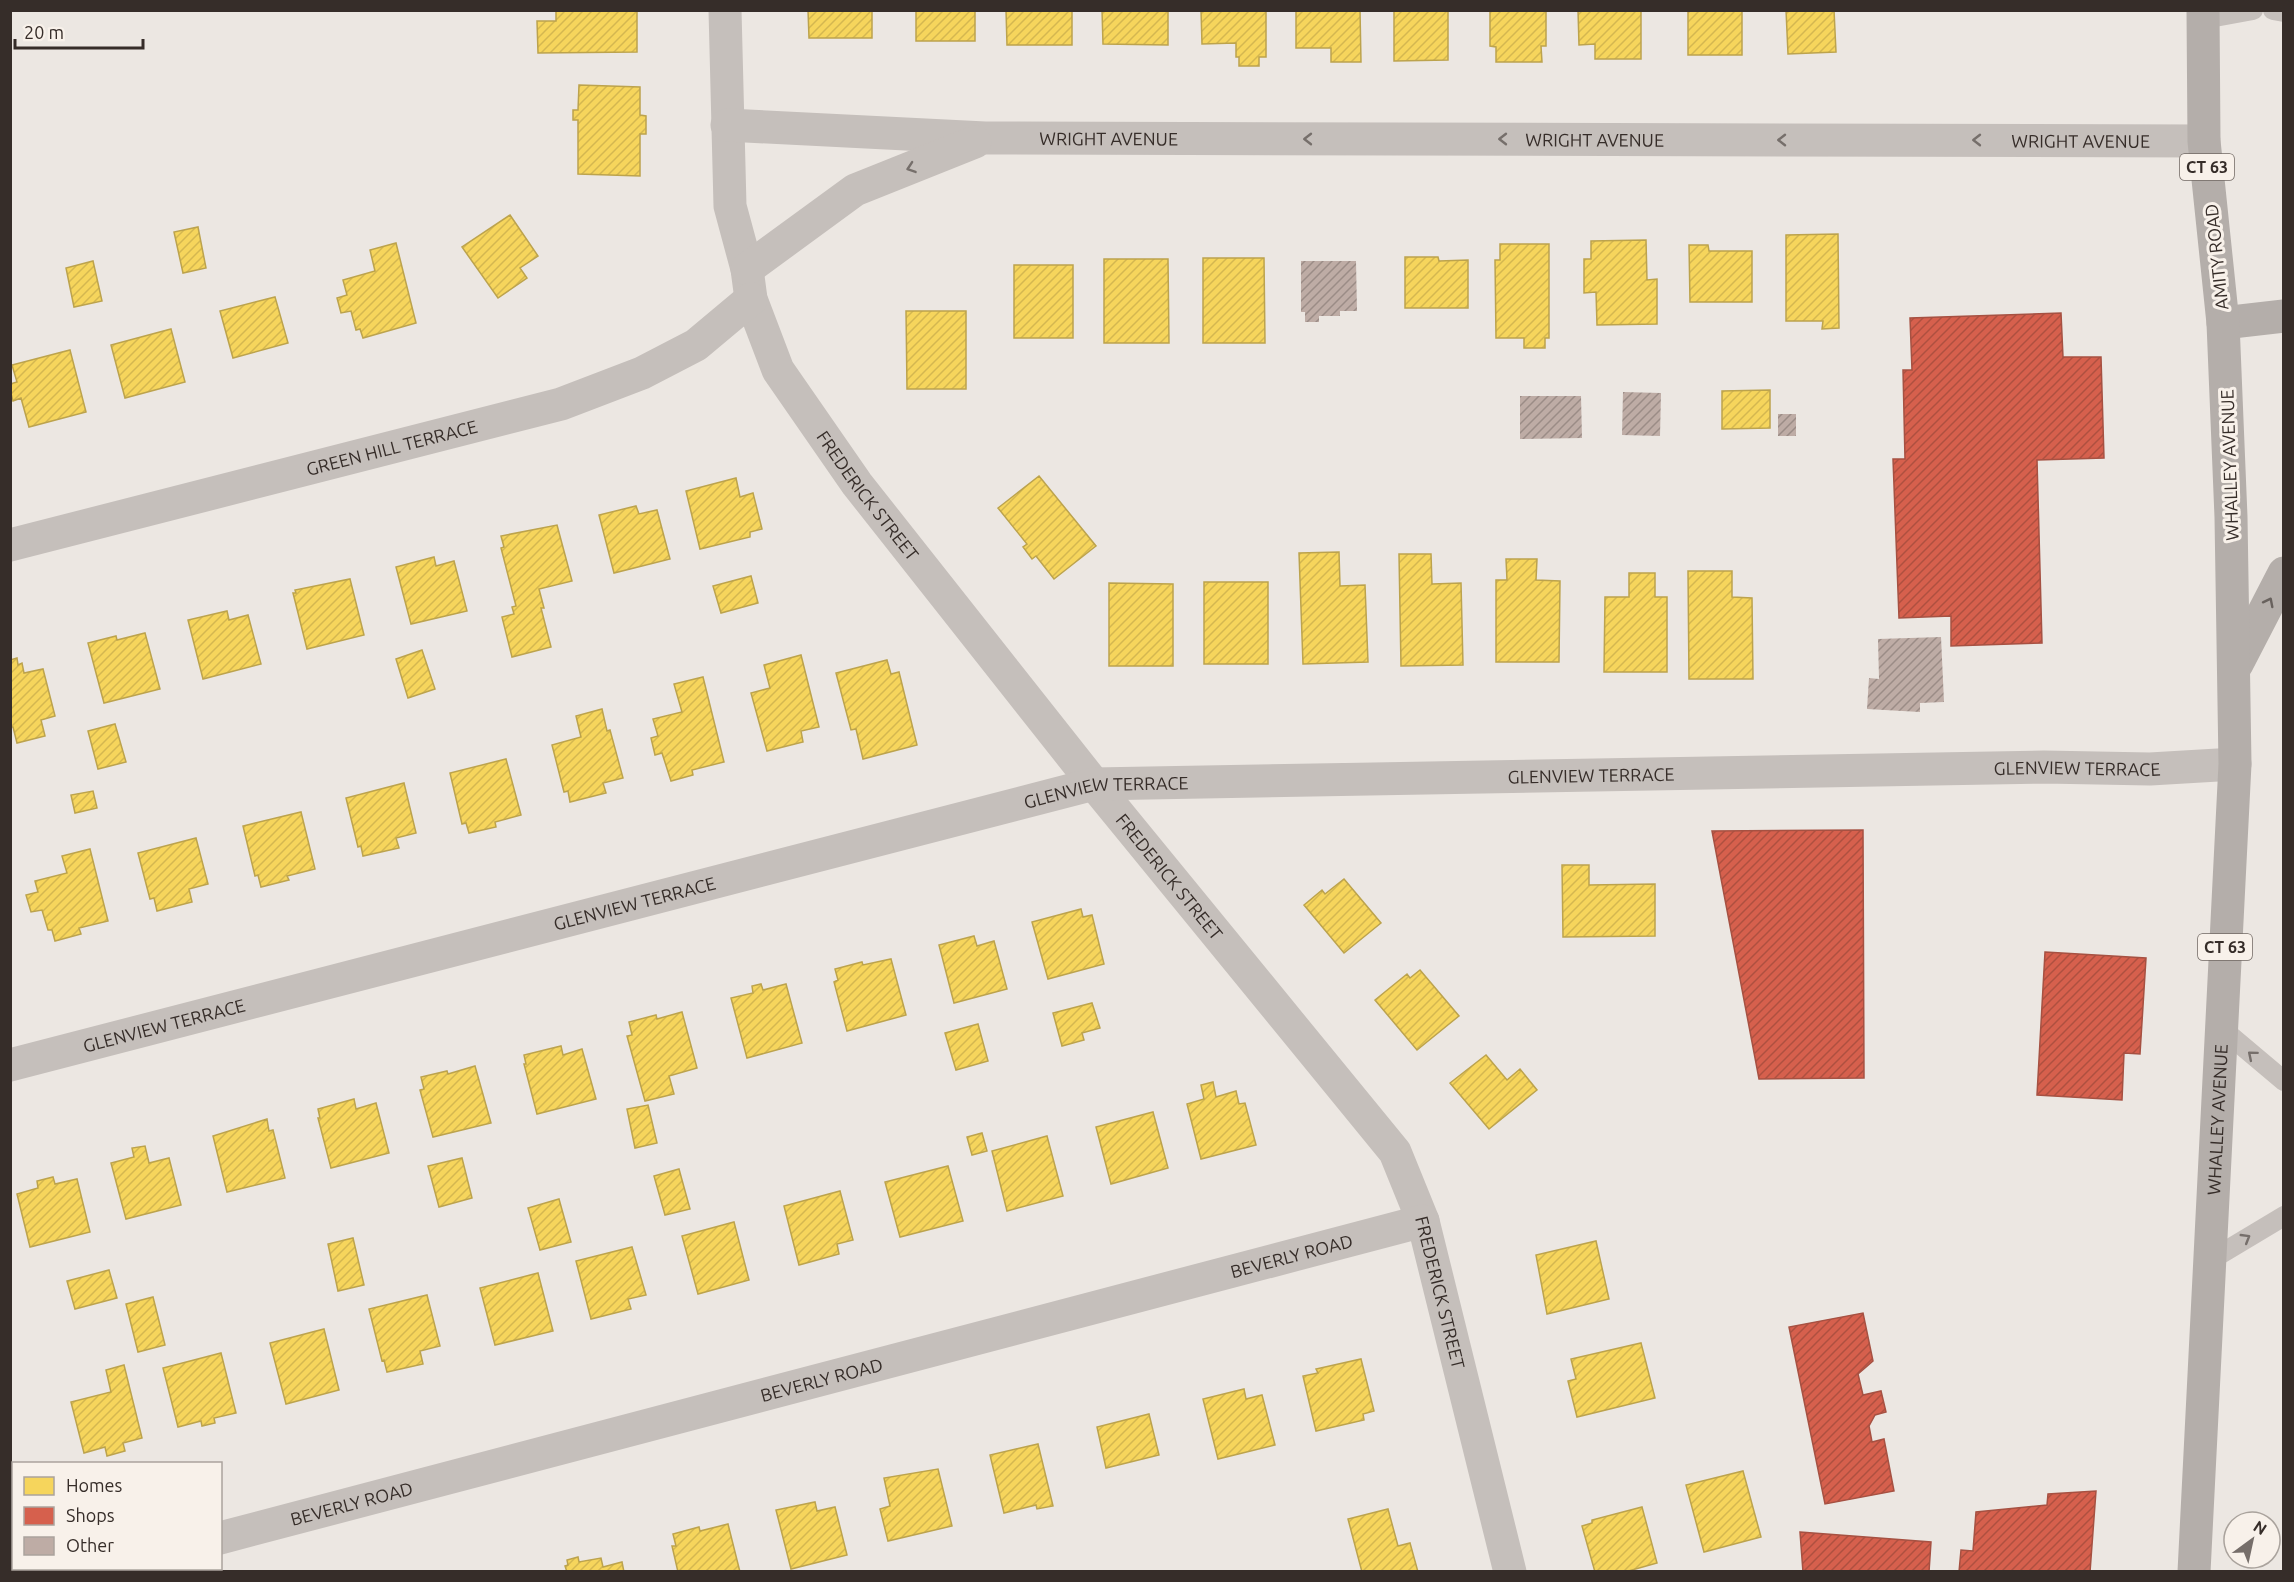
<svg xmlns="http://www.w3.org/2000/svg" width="2294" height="1582" viewBox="0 0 2294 1582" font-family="Ubuntu,sans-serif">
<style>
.homes{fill:url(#homes-hatch);stroke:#bca34d;stroke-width:1.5}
.shops{fill:url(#shops-hatch);stroke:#a65142;stroke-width:1.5}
.building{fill:url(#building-hatch)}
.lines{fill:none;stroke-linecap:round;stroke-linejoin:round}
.lane{stroke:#c5bfbb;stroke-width:20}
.street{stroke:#c5bfbb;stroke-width:33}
.primary{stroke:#b4aeaa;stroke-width:33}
.oneway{stroke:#766f6b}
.oneway2{stroke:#68615d}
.labels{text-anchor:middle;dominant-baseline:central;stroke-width:6;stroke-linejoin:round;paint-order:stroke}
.shield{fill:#f8f1ea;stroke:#706863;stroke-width:1.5}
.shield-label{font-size:16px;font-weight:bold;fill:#362d29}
.street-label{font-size:18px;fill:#362d29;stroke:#f8f1ea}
</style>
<defs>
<pattern id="homes-hatch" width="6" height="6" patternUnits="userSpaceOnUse" patternTransform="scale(1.5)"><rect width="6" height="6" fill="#f6d55c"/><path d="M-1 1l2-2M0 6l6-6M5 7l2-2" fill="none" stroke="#d4b750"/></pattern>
<pattern id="shops-hatch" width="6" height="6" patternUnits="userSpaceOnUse" patternTransform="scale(1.5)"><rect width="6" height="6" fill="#d6604d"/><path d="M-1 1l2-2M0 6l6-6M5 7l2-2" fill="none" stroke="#ae5040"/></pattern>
<pattern id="building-hatch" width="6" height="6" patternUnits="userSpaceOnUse" patternTransform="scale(1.5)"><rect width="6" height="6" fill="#beaca5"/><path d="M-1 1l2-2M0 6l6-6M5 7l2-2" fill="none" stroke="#9b8c86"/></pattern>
</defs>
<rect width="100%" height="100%" fill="#ece7e2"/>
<path class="homes" d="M556 10H637V52L538 53 537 21H556Z
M808 10H872V38H809Z
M916 10H975V41H916Z
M1006 10H1072V45H1007Z
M1102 10H1168V45L1103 44Z
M1201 10H1266V57H1259V66H1239V57H1236V43L1202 44Z
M1296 10H1360L1361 62H1331V48H1296Z
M1394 10H1448V60L1394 61Z
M1490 10H1546V46H1541L1542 62H1496V47L1490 46Z
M1578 10H1641V59H1595V44L1579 45Z
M1688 10H1742V55H1688Z
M1786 10H1834L1836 52 1788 54Z
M579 85 640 87V115L646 116V134H640V176L578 174V120H573V110H578Z
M510 215 538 256 520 268 527 278 498 298 462 247Z
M198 227 206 268 183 273 174 232Z
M1838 234 1839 328 1822 329 1823 321H1786V235Z
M1646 240 1647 280 1657 279V324L1597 325 1596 292 1584 293V259H1591V241Z
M396 243 416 323 363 338 360 329 356 330 351 311 341 313 337 298 347 295 343 280 375 271 370 250Z
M1500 244H1549V338H1545V348H1524V338H1496L1495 260H1500Z
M1689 245H1708L1709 251H1752V302H1690Z
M1405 257H1438L1439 261 1468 260V308H1405Z
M1203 258H1264L1265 343H1203Z
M1104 259H1168L1169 343H1104Z
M93 261 102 301 74 307 66 268Z
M1014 265H1073V338H1014Z
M275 297 288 343 233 358 220 311Z
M906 311H966V389H907Z
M171 329 185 382 125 398 111 345Z
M70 350 86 412 29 427 21 398 13 401 10 390V384L17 382 12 365Z
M1770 390V428L1722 429V391Z
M1039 476 1096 546 1054 579 1036 556 1032 559 1023 547 1027 544 998 508Z
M736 478 740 497 753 493 762 529 750 532V537L700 549 686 491Z
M636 506 639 514 657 510 670 559 614 573 599 515Z
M557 525 572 581 539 589 544 608H541L551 647 512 657 502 617 514 614 512 607 516 606 501 548 504 547 501 536Z
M1339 552 1340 586 1365 585 1368 662 1303 664 1299 553Z
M1399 554H1431L1432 584 1461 583 1463 665 1401 666Z
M434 557 436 566 454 561 467 611 411 624 396 567Z
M1506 559H1537L1536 580 1560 581 1559 662H1496V580H1507Z
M1688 571H1732V597L1752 598 1753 679H1689Z
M1629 573H1655V597H1667V672H1604L1605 597H1629Z
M751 576 758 603 721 613 713 586Z
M350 579 364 635 307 649 293 593H296L295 590Z
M1204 582H1268V664H1204Z
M1109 583 1173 584V666H1109Z
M227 611 229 620 248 615 261 664 203 679 188 620Z
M145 633 160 689 104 703 88 643 116 636 117 640Z
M422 650 435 689 408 698 396 659Z
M801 655 819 727 801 731 803 742 767 751 751 693 770 688 764 665Z
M17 658 18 665 22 663 24 673 43 669 55 716 41 720 45 736 17 743 13 727H10V660Z
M887 660 891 674 899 672 917 745 863 759 856 729 851 730 836 673Z
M703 677 724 762 692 770 693 775 671 781 662 753 655 755 651 738 658 736 653 719 682 712 674 684Z
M602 709 607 731 610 730 623 778 603 783 606 793 570 802 568 791 564 792 552 745 581 737 576 716Z
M115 724 126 762 98 769 88 731Z
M506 759 521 815 495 822 496 827 469 833 466 823 462 824 450 773Z
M404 783 416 833 396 838 399 848 363 856 361 846 358 847 346 798Z
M93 791 97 808 75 813 71 795Z
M301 812 315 869 287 876 289 880 261 887 258 875 255 876 243 826Z
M196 838 208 884 189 889 192 902 157 911 154 898 150 899 138 853Z
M90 849 108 921 79 928 81 934 55 941 52 930H48L42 910 31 912 26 895 38 892 35 881 67 873 62 856Z
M1562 865H1589V885L1655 884V936L1563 937Z
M1344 879 1381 923 1344 953 1304 905 1322 890 1325 894Z
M1081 909 1083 917 1092 915 1104 964 1048 979 1032 922Z
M974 936 977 946 994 941 1007 989 954 1003 939 945Z
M891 959 906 1015 847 1031 834 982 838 980 835 969 862 962 863 965Z
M1420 970 1459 1016 1417 1050 1375 1000 1407 974 1410 978Z
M761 984 763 990 786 984 802 1043 747 1058 731 998 753 993 752 986Z
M1092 1003 1100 1028 1082 1033 1084 1040 1062 1046 1053 1013Z
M682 1012 697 1068 669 1076 674 1094 645 1101 627 1036 632 1035 629 1022 656 1015 657 1019Z
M978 1024 988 1061 956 1070 945 1033Z
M561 1046 563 1055 582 1049 596 1099 537 1114 524 1064H526L524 1055Z
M1486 1055 1507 1080 1520 1069 1537 1090 1489 1129 1450 1083Z
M475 1066 491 1123 433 1137 420 1090 424 1089 421 1077 447 1071 448 1074Z
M1213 1082 1216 1097 1236 1091 1239 1104 1245 1103 1256 1145 1201 1159 1187 1104 1204 1099 1201 1085Z
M354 1099 356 1109 376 1103 389 1153 331 1168 318 1118H320L318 1109Z
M648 1105 657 1143 635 1148 627 1109Z
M1153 1112 1168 1168 1111 1184 1096 1127Z
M267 1119 269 1131 273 1130 285 1178 227 1192 213 1136Z
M982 1133 987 1151 972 1155 967 1137Z
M1047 1136 1063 1196 1007 1211 992 1151Z
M145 1146 149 1163 169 1158 181 1205 126 1219 111 1163 134 1157 132 1148Z
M462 1158 472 1198 439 1207 428 1166Z
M948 1166 963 1221 900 1237 885 1182Z
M679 1169 690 1209 665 1215 654 1176Z
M53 1177 55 1184 77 1179 90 1232 30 1247 17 1194 38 1188 37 1181Z
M840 1191 853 1240 837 1244 839 1254 799 1265 784 1206Z
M559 1199 571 1242 540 1250 528 1208Z
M734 1222 749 1280 698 1294 682 1236Z
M353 1238 364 1285 338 1291 328 1244Z
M1596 1241 1609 1299 1547 1314 1536 1255Z
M632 1247 646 1295 628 1299 631 1309 591 1319 576 1261Z
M109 1270 117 1298 75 1309 67 1281Z
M538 1273 553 1331 495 1345 480 1288Z
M427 1295 440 1346 420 1351 423 1364 387 1372 384 1360 382 1361 369 1309Z
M153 1297 165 1345 138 1352 126 1304Z
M324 1329 339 1390 286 1404 270 1343Z
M1641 1343 1655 1398 1577 1417 1568 1381 1576 1379 1571 1359Z
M221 1353 236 1413 214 1418 215 1423 202 1426 201 1421 178 1427 163 1368Z
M1361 1359 1374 1411 1363 1414 1364 1420 1316 1431 1303 1376 1318 1373 1316 1369Z
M124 1365 142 1438 123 1443 125 1451 107 1456 105 1447 84 1453 71 1402 111 1392 106 1370Z
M1244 1389 1246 1399 1262 1395 1275 1445 1218 1459 1203 1399Z
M1149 1414 1159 1455 1106 1468 1097 1427Z
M1038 1444 1053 1506 1037 1509 1036 1505 1004 1513 990 1455Z
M938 1469 952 1526 888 1541 880 1509 890 1506 884 1478Z
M1743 1471 1761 1537 1704 1552 1686 1485Z
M815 1502 817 1511 835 1507 847 1555 791 1569 776 1510Z
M1642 1507 1657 1563 1625 1572H1595L1582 1526 1592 1523V1520Z
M1388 1509 1398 1546 1410 1543 1418 1572H1362L1348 1519Z
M728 1524 740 1572H678L672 1546H676L673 1534 699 1527 700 1531Z
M578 1557 579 1562 601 1558 603 1567 622 1562 624 1572H567L565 1566 568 1565 567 1560Z"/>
<path class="shops" d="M2061 313 2063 357H2101L2104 458 2037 460 2042 643 1951 646V616L1899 618 1893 459H1905L1903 370H1912L1910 318Z
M1863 830 1864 1078 1759 1079 1712 831Z
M2045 952 2146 958 2140 1054 2124 1053 2122 1100 2037 1095Z
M1863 1313 1873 1361 1858 1374 1863 1395 1881 1391 1886 1412 1875 1415 1869 1426 1872 1442 1884 1439 1894 1491 1825 1504 1789 1327Z
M2096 1491 2090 1572H1959L1961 1550 1973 1551 1976 1512 2047 1505 2048 1494Z
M1800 1532 1931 1542 1929 1572H1803Z"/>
<path class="building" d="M1301 261H1356L1357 311H1340V316H1319V322H1305V312H1301Z
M1623 392 1661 393 1660 436 1622 435Z
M1520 396H1581L1582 438 1520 439Z
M1778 414H1796V436H1778Z
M1941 637 1944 702 1920 703V712L1867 709 1869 678 1879 679 1878 639Z"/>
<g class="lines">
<path class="lane" d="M2273 10 2284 12
M2204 19 2253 10
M2221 1028 2284 1081
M2209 1261 2284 1216"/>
<g class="street">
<path id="s1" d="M725 10 730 206 747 269 751 299 778 370 857 484 1094 784 1395 1152 1423 1221 1510 1572"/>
<path id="s2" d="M727 125 985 138 2204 141"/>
<path d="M747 269 855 190 975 142"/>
<path id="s3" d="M10 545 561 404 642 373 696 345 751 299"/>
<path id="s4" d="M10 1065 1094 784 2044 767 2150 769 2235 764"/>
<path d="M10 1487 14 1499"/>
<path id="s5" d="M220 1538 1423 1221"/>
<path d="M31 1568 32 1572"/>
<path d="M95 1572 106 1568"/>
</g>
<g class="primary">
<path d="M2223 323 2284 316"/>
<path d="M2237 664 2284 573"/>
<path id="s6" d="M2194 1572 2235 764 2231 517 2223 323 2204 141 2203 10"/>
</g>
</g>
<defs><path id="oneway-chevron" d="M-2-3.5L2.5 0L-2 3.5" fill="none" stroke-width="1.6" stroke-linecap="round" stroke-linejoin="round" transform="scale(1.5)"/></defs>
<g class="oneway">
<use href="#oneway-chevron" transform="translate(1308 139) rotate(-180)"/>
<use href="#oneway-chevron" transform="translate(1503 139) rotate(-180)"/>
<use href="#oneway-chevron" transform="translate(1782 140) rotate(-180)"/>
<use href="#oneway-chevron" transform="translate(1977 140) rotate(-180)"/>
<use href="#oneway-chevron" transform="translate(911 168) rotate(161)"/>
<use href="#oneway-chevron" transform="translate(2252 1055) rotate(-140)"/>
<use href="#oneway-chevron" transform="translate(2246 1238) rotate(-31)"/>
</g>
<use class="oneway2" href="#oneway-chevron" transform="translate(2269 602) rotate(-63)"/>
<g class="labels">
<g class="shield">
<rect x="2180" y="154" width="54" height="26" rx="4.5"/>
<rect x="2198" y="934" width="54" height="26" rx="4.5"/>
</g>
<g class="shield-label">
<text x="2207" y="167">CT 63</text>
<text x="2225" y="947">CT 63</text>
</g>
<g class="street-label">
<text stroke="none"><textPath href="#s2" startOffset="382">WRIGHT AVENUE</textPath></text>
<text stroke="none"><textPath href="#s2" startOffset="868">WRIGHT AVENUE</textPath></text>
<text stroke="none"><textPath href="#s2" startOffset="1354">WRIGHT AVENUE</textPath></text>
<text transform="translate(2216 257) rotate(-96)">AMITY ROAD</text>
<text stroke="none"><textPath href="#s3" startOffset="394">GREEN HILL TERRACE</textPath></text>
<text transform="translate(2229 465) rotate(-92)">WHALLEY AVENUE</text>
<text stroke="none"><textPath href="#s1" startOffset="522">FREDERICK STREET</textPath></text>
<text stroke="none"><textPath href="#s4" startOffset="2103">GLENVIEW TERRACE</textPath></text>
<text stroke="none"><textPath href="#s4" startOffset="1617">GLENVIEW TERRACE</textPath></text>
<text stroke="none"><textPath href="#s4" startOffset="1131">GLENVIEW TERRACE</textPath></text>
<text stroke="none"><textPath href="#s1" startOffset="1008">FREDERICK STREET</textPath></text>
<text stroke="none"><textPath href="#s4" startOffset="645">GLENVIEW TERRACE</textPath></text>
<text stroke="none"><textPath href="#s4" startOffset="159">GLENVIEW TERRACE</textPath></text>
<text stroke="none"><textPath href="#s6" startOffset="453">WHALLEY AVENUE</textPath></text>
<text stroke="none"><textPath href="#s5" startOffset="1108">BEVERLY ROAD</textPath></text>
<text stroke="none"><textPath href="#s1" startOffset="1512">FREDERICK STREET</textPath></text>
<text stroke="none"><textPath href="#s5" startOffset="622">BEVERLY ROAD</textPath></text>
<text stroke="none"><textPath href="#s5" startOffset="136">BEVERLY ROAD</textPath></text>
</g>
</g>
<rect width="2294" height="1582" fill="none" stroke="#362d29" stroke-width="24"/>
<rect x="12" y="1462" width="210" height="108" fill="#f8f1ea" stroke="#aaa39d" stroke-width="1.5"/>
<rect x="24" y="1477" width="30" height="18" fill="#f6d55c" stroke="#aaa39d" stroke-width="1.5"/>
<text x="66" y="1492" font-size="18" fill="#362d29">Homes</text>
<rect x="24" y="1507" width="30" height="18" fill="#d6604d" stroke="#aaa39d" stroke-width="1.5"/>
<text x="66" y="1522" font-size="18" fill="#362d29">Shops</text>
<rect x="24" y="1537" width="30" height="18" fill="#beaca5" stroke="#aaa39d" stroke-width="1.5"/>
<text x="66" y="1552" font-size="18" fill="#362d29">Other</text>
<g transform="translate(2252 1540) rotate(33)"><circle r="28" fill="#f8f1ea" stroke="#aaa39d" stroke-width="1.5"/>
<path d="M0-4.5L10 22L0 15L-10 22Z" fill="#766e6a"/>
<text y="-9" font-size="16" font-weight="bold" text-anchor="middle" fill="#362d29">N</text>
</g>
<path d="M15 39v9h128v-9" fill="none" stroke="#362d29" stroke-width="3"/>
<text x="24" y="39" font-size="18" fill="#362d29" stroke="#f8f1ea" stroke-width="4.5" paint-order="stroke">20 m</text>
</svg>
